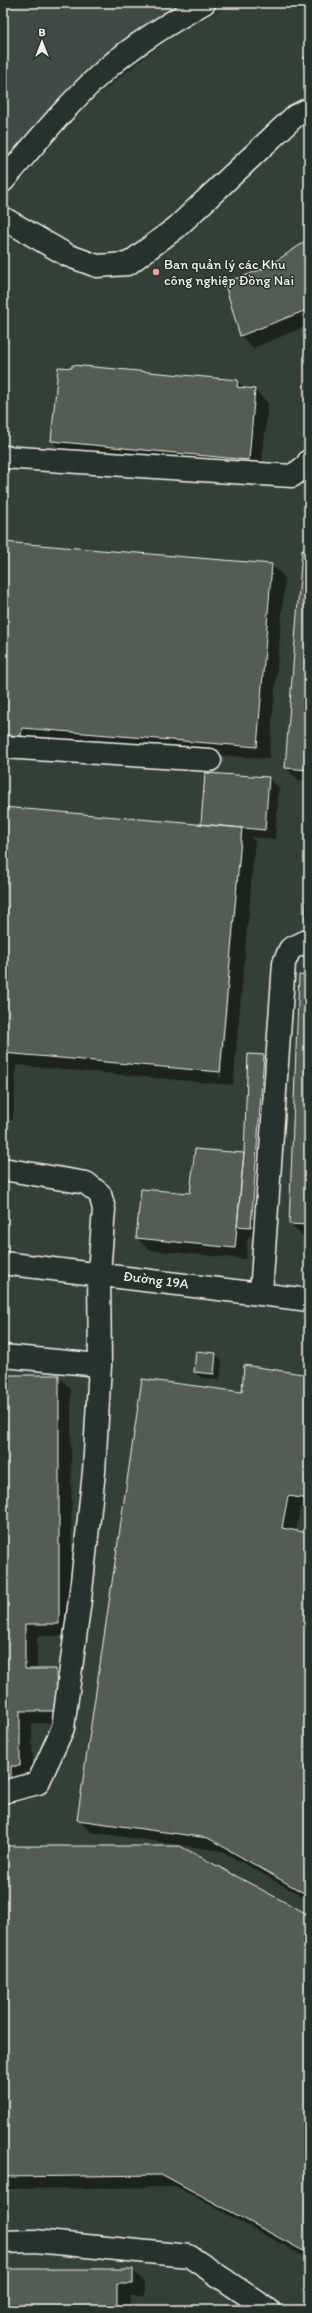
<svg xmlns="http://www.w3.org/2000/svg" width="312" height="2313" viewBox="0 0 312 2313" font-family="Itim,sans-serif">
<style>
.built{fill:#333f39}
.green{fill:#414b45;stroke:#9a9e96}
.shadow{fill:#0007;fill-rule:evenodd}
.building{fill:#525c55;stroke:#f4f1e8}
.lines{fill:none;stroke-linecap:round;stroke-linejoin:round}
.minor-casing{stroke:#f4f1e8;stroke-width:25}
.minor{stroke:#26332d;stroke-width:22}
.poi-dot{fill:#ff9aa2;stroke:#26332d;stroke-width:1.5}
.labels{text-anchor:middle;dominant-baseline:central;stroke-width:3;stroke-linejoin:round;paint-order:stroke}
.poi-label{font-size:14px;fill:#f4f1e8;stroke:#26332d;text-anchor:start}
.street-label{font-size:14px;fill:#f4f1e8;stroke:#26332d}
</style>
<rect width="100%" height="100%" fill="#26332d"/>
<filter id="ink" filterUnits="userSpaceOnUse"><feTurbulence type="fractalNoise" baseFrequency=".025" numOctaves="2"/><feDisplacementMap in="SourceGraphic" scale="8" xChannelSelector="R" yChannelSelector="G"/><feConvolveMatrix kernelMatrix="1 2 1 2 8 2 1 2 1" color-interpolation-filters="sRGB"/></filter>
<g filter="url(#ink)">
<path class="built" d="M238 3H309V2310H3V192L61 125 181 29Z"/>
<path class="green" d="M3 3H204L168 20 3 169Z"/>
<path class="shadow" d="M309 240V325L253 348 241 336 243 278 268 268Z
M72 369 237 381 246 389 255 390 268 403 261 472 65 454 52 441Z
M3 543 272 565 285 578 269 759 35 740 3 746Z
M309 552V781L299 780 286 768Z
M269 778 279 788 275 839 250 837 255 841 233 1085 16 1065 13 1120 3 1119V808L204 825 202 823ZM240 839H242L221 1078 219 1077Z
M309 977V1237L303 1236 290 1224Z
M264 1056 274 1066 261 1237 248 1236 246 1259 149 1250 137 1238 244 1154Z
M3 1146 7 1150 3 1209Z
M197 1352 216 1354 222 1360 220 1380 201 1378 195 1372Z
M3 1376H58L71 1389 72 1636H37V1670H56L69 1682V1723H32L33 1778H23V1799H3Z
M309 1376V1509L300 1508 296 1532 309 1534V1900L222 1851 91 1832 78 1819 243 1393Z
M3 1847 309 1916V2259L177 2187 5 2189 3 2187Z
M3 2270H132L145 2282V2296H130V2310H3Z"/>
<path class="building" d="M309 57V85H308L303 58Z
M309 239V309L240 336 224 281 242 277 267 267Z
M72 365 238 380 237 387 255 389 249 460 51 441 58 367 72 368Z
M3 542 272 564 257 747 22 728 21 736 3 735Z
M302 550 309 551V770L285 768Z
M205 773 269 777 265 830 201 824Z
M3 807 242 828 220 1072 3 1053V1055Z
M309 851V920L305 919Z
M299 975 309 976V1225L289 1224Z
M248 1054 264 1055 251 1227 237 1226 244 1153Z
M195 1149 244 1153 235 1248 136 1238 141 1189 190 1193Z
M196 1351 216 1353 214 1374 194 1372Z
M244 1365 309 1375V1499L288 1496 282 1528 309 1533V1896L208 1838 77 1820 142 1379 242 1392Z
M3 1375H59V1624H25V1669H56L57 1711H20V1766H11V1786H3Z
M3 1846H180L309 1915V2254L163 2175 3 2177Z
M3 2269H133V2284H117V2310H3Z"/>
<g class="lines">
<defs>
<path id="minor" d="M3 181C35 144 67 104 104 71 134 44 170 23 204 3
M3 218 67 255 97 266 128 264 177 227 295 116 309 109
M3 457 292 476 306 466 309 461
M3 747 210 760
M3 1169 86 1183 100 1194 104 1209 99 1273 100 1365 94 1472 80 1600 63 1728 38 1783 3 1792
M3 1263 309 1300
M261 1293 284 963 290 949 309 940
M3 1356 100 1365
M3 2242 35 2241 189 2256 269 2310"/>
</defs>
<use href="#minor" class="minor-casing"/>
<use href="#minor" class="minor"/>
</g>
</g>
<circle class="poi-dot" cx="156" cy="272" r="4"/>
<g class="labels">
<g class="poi-label">
<text x="164" y="264">Ban quản lý các Khu<tspan x="164" dy="16">công nghiệp Đồng Nai</tspan></text>
</g>
<g class="street-label">
<text transform="translate(156 1280) rotate(7)">Đường 19A</text>
</g>
</g>
<rect width="312" height="2313" fill="none" stroke="#26332d" stroke-width="16"/>
<rect x="8" y="8" width="296" height="2297" fill="none" stroke="#f4f1e8" stroke-width="1.5" filter="url(#ink)"/>
<g transform="translate(42 42)" stroke="#26332d" stroke-width="3" paint-order="stroke">
<path d="M0-3L7 15L0 10L-7 15Z" fill="#f4f1e8"/>
<text y="-6" font-size="11" font-weight="bold" text-anchor="middle" fill="#f4f1e8">B</text>
</g>
</svg>
